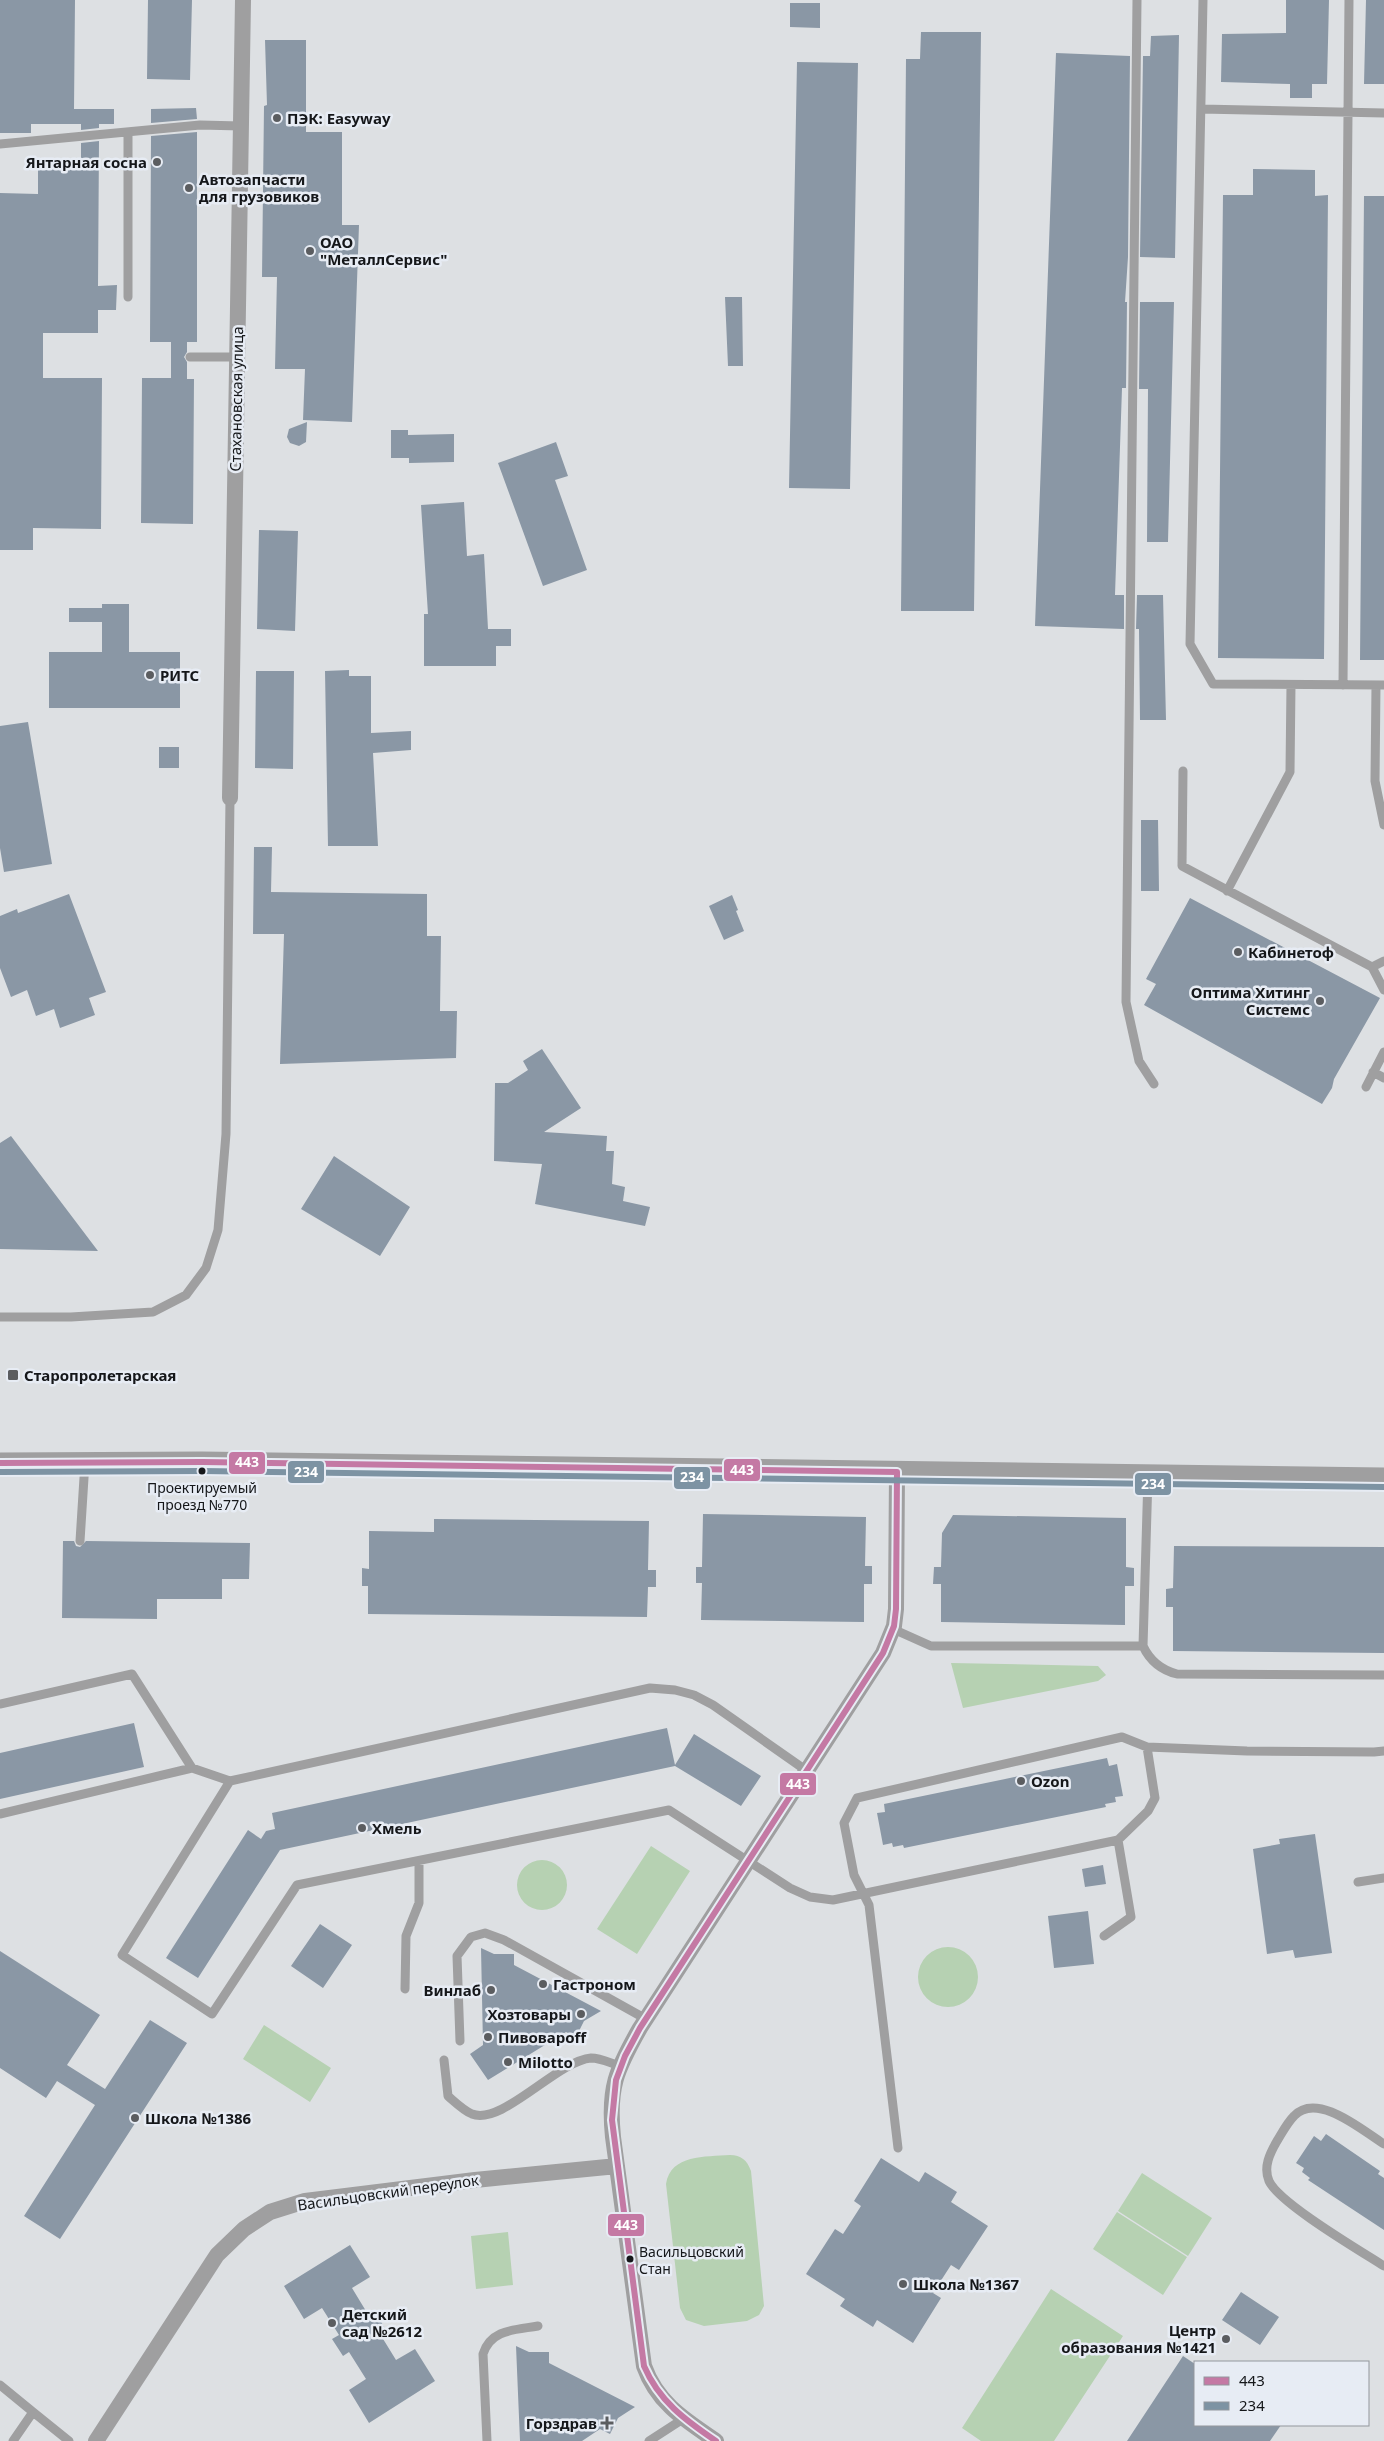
<svg xmlns="http://www.w3.org/2000/svg" width="1384" height="2441" viewBox="0 0 1384 2441" font-family="'Noto Sans',sans-serif">
<style>
.green{fill:#b6d1b2}
.building{fill:#8a97a5}
.lines{fill:none;stroke-linecap:round;stroke-linejoin:round}
.service{stroke:#9f9fa0;stroke-width:9}
.minor{stroke:#9f9fa0;stroke-width:16}
.tertiary{stroke:#9f9fa0;stroke-width:21}
.bus-1-casing{stroke:#e7ecf4;stroke-width:10}
.bus-2-casing{stroke:#e7ecf4;stroke-width:10}
.bus-1{stroke:#c479a4;stroke-width:6}
.bus-2{stroke:#7d93a3;stroke-width:6}
.poi-dot{fill:#5b5d60;stroke:#e7ecf4;stroke-width:2}
.bus-dot{fill:#15171a;stroke:#e7ecf4;stroke-width:2}
.labels{text-anchor:middle;dominant-baseline:central;stroke-width:5;stroke-linejoin:round;paint-order:stroke}
.bus-label{font-size:14px;fill:#15171a;stroke:#e7ecf4}
.poi-label{font-size:15px;font-weight:bold;fill:#15171a;stroke:#e7ecf4;text-anchor:start}
.street-label{font-size:15px;fill:#15171a;stroke:#e7ecf4}
.line-badge{stroke:#e7ecf4;stroke-width:2}
.badge-label{font-size:14px;text-anchor:middle;font-weight:bold;fill:#fff}
</style>
<rect width="100%" height="100%" fill="#dde0e3"/>
<path class="green" d="M951 1663 1098 1666 1106 1675 1098 1681 963 1708Z
M651 1846 690 1871 637 1954 597 1929Z
M517 1885a25 25 0 1 1 50 0a25 25 0 1 1-50 0Z
M918 1977a30 30 0 1 1 60 0a30 30 0 1 1-60 0Z
M264 2025 331 2068 310 2102 243 2059Z
M730 2155C741 2155 747 2160 751 2171L764 2306 759 2315 747 2321 704 2326 686 2320 680 2308 666 2184C671 2154 705 2157 730 2155Z
M1142 2173 1212 2218 1188 2256 1118 2211Z
M1117 2212 1187 2257 1163 2295 1093 2249Z
M508 2232 513 2285 476 2289 471 2236Z
M1051 2289 1123 2336 1054 2441H981L962 2428Z"/>
<path class="building" d="M0 0H75L74 109H114V124H99V128L81 130V124H31V133H0Z
M148 0H192L190 80 147 79Z
M1286 0H1329L1327 84H1312V98H1290V84L1221 82 1222 34 1286 33Z
M1366 0H1384V84H1364Z
M790 3H820V28L790 27Z
M921 32H981L974 611H901L906 59H920Z
M1179 35 1175 258 1140 257 1143 56H1150L1151 36Z
M265 40H306V132H342V225H359L352 422 303 420 305 369H275L277 277H262L264 106 267 105Z
M1056 53 1130 56 1128 257 1125 302H1127L1126 388H1122L1115 595H1124V629L1035 626Z
M797 62 858 63 850 489 789 488Z
M196 108 197 119 151 123V109Z
M197 132V342H187V352L184 357 187 362V379H194L193 524 141 523 142 378H171V342H150L151 136Z
M99 141 98 286 117 285 116 310H98V333H43V378H102L101 529 33 528V550H0V193L38 194V159H81V143Z
M1253 169 1315 170V196L1328 195 1324 659 1218 658 1223 195H1253Z
M1364 196H1384V660H1360Z
M725 297H742L743 366H728Z
M1140 302H1174L1168 542H1147L1148 389H1139Z
M307 422 306 442 299 446 290 443 287 437 289 429Z
M391 430H408V435L454 434V462L409 463V458H391Z
M556 442 568 476 555 480 587 570 543 586 498 463Z
M464 502 467 556 484 554 488 629H511V646H496V666H424V614H428L421 505Z
M259 530 298 531 295 631 257 629Z
M1137 595H1163L1166 720H1140L1139 629H1136Z
M102 604H129V652H180V708H49V652H102V622H69V608H102Z
M349 670V676H371V733L411 731V750L373 753 378 846H328L325 671Z
M256 671H294L293 769 255 768Z
M28 722 52 864 4 872 0 848V726Z
M159 747H179V768H159Z
M1141 820H1158L1159 891H1141Z
M254 847H272L271 892 427 894V936H441L440 1011H457L456 1058 280 1064 284 934H253Z
M69 894 106 992 89 998 95 1015 60 1028 54 1009 36 1016 27 990 11 997 0 968V916L17 909 18 913Z
M732 895 738 910 736 911 744 931 724 940 709 906Z
M1190 898 1380 998 1334 1079 1332 1088 1322 1104 1144 1005 1156 984 1146 979Z
M542 1049 581 1108 544 1132 607 1136 606 1151H614L612 1184 625 1187 623 1201 650 1207 645 1226 535 1204 542 1164 494 1161 495 1083H508L528 1070 523 1061Z
M11 1136 98 1251 0 1249V1143Z
M334 1156 410 1207 380 1256 301 1209Z
M703 1514 866 1517 865 1566H872V1584H864V1622L701 1620 702 1583H696V1567H702Z
M953 1515 1126 1518V1567L1134 1568V1586H1125V1625L941 1622V1584H933L934 1567H941L942 1533Z
M434 1519 649 1521 648 1570H656V1587H648L647 1617 368 1614V1586H362V1568L369 1569V1531L434 1532Z
M63 1541H74L76 1546 80 1547 86 1541 250 1543 249 1579H222V1599H157V1619L62 1618Z
M1174 1546 1384 1547V1653L1173 1651V1607H1166V1589L1173 1588Z
M134 1723 144 1767 0 1799V1753Z
M667 1728 675 1765 694 1734 761 1776 741 1806 675 1766 280 1850 198 1978 166 1958 248 1830 261 1839 266 1831 275 1829 272 1813Z
M1107 1758 1109 1766 1117 1764 1123 1796 1115 1797 1116 1802 1105 1804 1106 1807 904 1848 903 1845 893 1847 892 1843 883 1845 877 1813 885 1812 884 1804Z
M1315 1834 1332 1953 1295 1958 1293 1950 1267 1954 1253 1849 1280 1844 1279 1839Z
M1103 1865 1106 1884 1085 1887 1082 1869Z
M1088 1911 1094 1964 1054 1968 1048 1916Z
M320 1924 352 1945 323 1988 291 1966Z
M481 1948 494 1954H514V1965L601 2011 584 2021 576 2037 566 2032 488 2080 470 2054 483 2045Z
M0 1951 100 2015 67 2065 105 2089 150 2020 187 2043 60 2239 24 2216 95 2105 57 2081 46 2098 0 2068Z
M1326 2134 1380 2171 1378 2174 1384 2178V2230L1308 2180 1310 2178 1302 2172 1304 2168 1296 2163 1314 2136 1321 2141Z
M881 2158 919 2182 925 2172 957 2192 951 2202 988 2226 959 2270 951 2265 933 2293 941 2298 913 2343 877 2320 873 2327 840 2306 845 2299 806 2274 835 2229 843 2234 861 2206 854 2201Z
M350 2245 370 2277 352 2288 369 2316 375 2312 386 2330 380 2334 396 2360 415 2349 435 2381 369 2423 349 2390 366 2379 349 2352 343 2356 332 2339 339 2335 322 2308 304 2319 284 2286Z
M1241 2292 1279 2317 1260 2345 1222 2320Z
M516 2346 529 2352H549V2363L635 2407 618 2418 610 2434 600 2429 582 2441H520Z
M1183 2356 1195 2364V2425H1281L1270 2441H1127Z"/>
<g class="lines">
<path class="service" d="M1137 0 1126 1002 1139 1061 1154 1084
M1203 0 1190 644 1213 684 1384 685
M1201 109 1384 113
M128 134V297
M0 144 200 125 241 126
M190 357H237
M1343 685 1349 0
M1376 685 1375 781 1384 825
M1183 771 1182 866 1372 967 1384 990
M1227 891 1290 772 1291 685
M1372 967 1384 961
M1373 1072 1384 1078
M1366 1087 1384 1052
M0 1317H71L153 1312 186 1295 206 1268 218 1230 226 1134 230 798
M80 1541 85 1462
M893 1629 931 1646H1143C1150 1661 1161 1670 1177 1674L1384 1675
M1143 1646 1148 1476
M0 1704 132 1674 192 1768
M230 1781 122 1955 212 2014 297 1885 669 1810 790 1888 810 1897 833 1900 1118 1840 1148 1811 1155 1798 1147 1747
M0 1814 192 1768 230 1781 650 1688 675 1690 694 1695 713 1705 807 1771
M1358 1882 1384 1878
M1104 1936 1131 1917 1118 1840
M405 1989 406 1936 419 1903V1861
M460 2041 457 1956 471 1937 485 1933 504 1940 646 2019
M444 2060 448 2096C455 2102 463 2110 472 2114 502 2126 557 2061 591 2058 601 2058 610 2063 620 2066
M1384 2144C1363 2131 1317 2091 1294 2116 1287 2123 1282 2133 1277 2141 1270 2153 1263 2167 1269 2181 1279 2203 1359 2250 1384 2266
M898 2148 869 1905 854 1875 844 1823 857 1798 1122 1737 1147 1747 1247 1751 1374 1752 1384 1751
M0 2385 33 2412
M13 2441 33 2412 69 2441
M487 2441 483 2354C491 2329 515 2330 538 2326
M649 2441 683 2419"/>
<path class="minor" d="M230 798 243 0
M96 2441 217 2255 244 2229 270 2212 305 2201 475 2180 617 2166
M716 2441C685 2420 657 2403 644 2366L613 2137C608 2088 616 2070 640 2028L883 1653 894 1626 896 1609 897 1472"/>
<path class="tertiary" d="M0 1463 202 1462 1384 1478"/>
<defs>
<path id="bus-1" d="M0 1463 202 1462 897 1472 896 1609 894 1626 883 1653 640 2028 625 2056 616 2080 612 2120 644 2366C659 2401 685 2420 716 2441"/>
<path id="bus-2" d="M0 1472 202 1471 1384 1487"/>
</defs>
<use href="#bus-1" class="bus-1-casing"/>
<use href="#bus-2" class="bus-2-casing"/>
<use href="#bus-1" class="bus-1"/>
<use href="#bus-2" class="bus-2"/>
</g>
<g class="poi-dot">
<circle cx="277" cy="118" r="5"/>
<circle cx="157" cy="162" r="5"/>
<circle cx="189" cy="188" r="5"/>
<circle cx="310" cy="251" r="5"/>
<circle cx="150" cy="675" r="5"/>
<circle cx="1238" cy="952" r="5"/>
<circle cx="1320" cy="1001" r="5"/>
<rect x="7" y="1369" width="12" height="12" rx="2.5"/>
<circle cx="1021" cy="1781" r="5"/>
<circle cx="362" cy="1828" r="5"/>
<circle cx="543" cy="1984" r="5"/>
<circle cx="491" cy="1990" r="5"/>
<circle cx="581" cy="2014" r="5"/>
<circle cx="488" cy="2037" r="5"/>
<circle cx="508" cy="2062" r="5"/>
<circle cx="135" cy="2118" r="5"/>
<circle cx="903" cy="2284" r="5"/>
<circle cx="332" cy="2323" r="5"/>
<circle cx="1226" cy="2339" r="5"/>
<path d="M604.5 2415.5h5v5h5v5h-5v5h-5v-5h-5v-5h5z"/>
</g>
<g class="bus-dot">
<circle cx="202" cy="1471" r="4.5"/>
<circle cx="630" cy="2259" r="4.5"/>
</g>
<g class="labels">
<g class="bus-label">
<text x="202" y="1487">Проектируемый<tspan x="202" dy="17">проезд №770</tspan></text>
<text x="639" y="2251" text-anchor="start">Васильцовский<tspan x="639" dy="17">Стан</tspan></text>
</g>
<g class="poi-label">
<text x="287" y="118">ПЭК: Easyway</text>
<text x="147" y="162" text-anchor="end">Янтарная сосна</text>
<text x="199" y="179">Автозапчасти<tspan x="199" dy="17">для грузовиков</tspan></text>
<text x="320" y="242">ОАО<tspan x="320" dy="17">"МеталлСервис"</tspan></text>
<text x="160" y="675">РИТС</text>
<text x="1248" y="952">Кабинетоф</text>
<text x="1310" y="992" text-anchor="end">Оптима Хитинг<tspan x="1310" dy="17">Системс</tspan></text>
<text x="24" y="1375">Старопролетарская</text>
<text x="1031" y="1781">Ozon</text>
<text x="372" y="1828">Хмель</text>
<text x="553" y="1984">Гастроном</text>
<text x="481" y="1990" text-anchor="end">Винлаб</text>
<text x="571" y="2014" text-anchor="end">Хозтовары</text>
<text x="498" y="2037">Пивовароff</text>
<text x="518" y="2062">Milotto</text>
<text x="145" y="2118">Школа №1386</text>
<text x="913" y="2284">Школа №1367</text>
<text x="342" y="2314">Детский<tspan x="342" dy="17">сад №2612</tspan></text>
<text x="1216" y="2330" text-anchor="end">Центр<tspan x="1216" dy="17">образования №1421</tspan></text>
<text x="597" y="2423" text-anchor="end">Горздрав</text>
</g>
<g class="street-label">
<text transform="translate(236 399) rotate(-89)">Стахановская улица</text>
<text transform="translate(388 2192) rotate(-8)">Васильцовский переулок</text>
</g>
</g>
<g class="line-badge">
<rect x="228" y="1451" width="38" height="24" rx="5" fill="#c479a4"/>
<rect x="723" y="1458" width="38" height="24" rx="5" fill="#c479a4"/>
<rect x="287" y="1460" width="38" height="24" rx="5" fill="#7d93a3"/>
<rect x="673" y="1466" width="38" height="24" rx="5" fill="#7d93a3"/>
<rect x="1134" y="1472" width="38" height="24" rx="5" fill="#7d93a3"/>
<rect x="779" y="1772" width="38" height="24" rx="5" fill="#c479a4"/>
<rect x="607" y="2213" width="38" height="24" rx="5" fill="#c479a4"/>
</g>
<g class="badge-label">
<text x="247" y="1467">443</text>
<text x="742" y="1475">443</text>
<text x="306" y="1477">234</text>
<text x="692" y="1482">234</text>
<text x="1153" y="1489">234</text>
<text x="798" y="1789">443</text>
<text x="626" y="2230">443</text>
</g>
<rect x="1194" y="2361" width="175" height="65" fill="#e7ecf4" stroke="#93979d"/>
<rect x="1204" y="2377" width="25" height="8" fill="#c479a4" stroke="#93979d"/>
<text x="1239" y="2386" font-size="15" fill="#15171a">443</text>
<rect x="1204" y="2402" width="25" height="8" fill="#7d93a3" stroke="#93979d"/>
<text x="1239" y="2411" font-size="15" fill="#15171a">234</text>
</svg>
